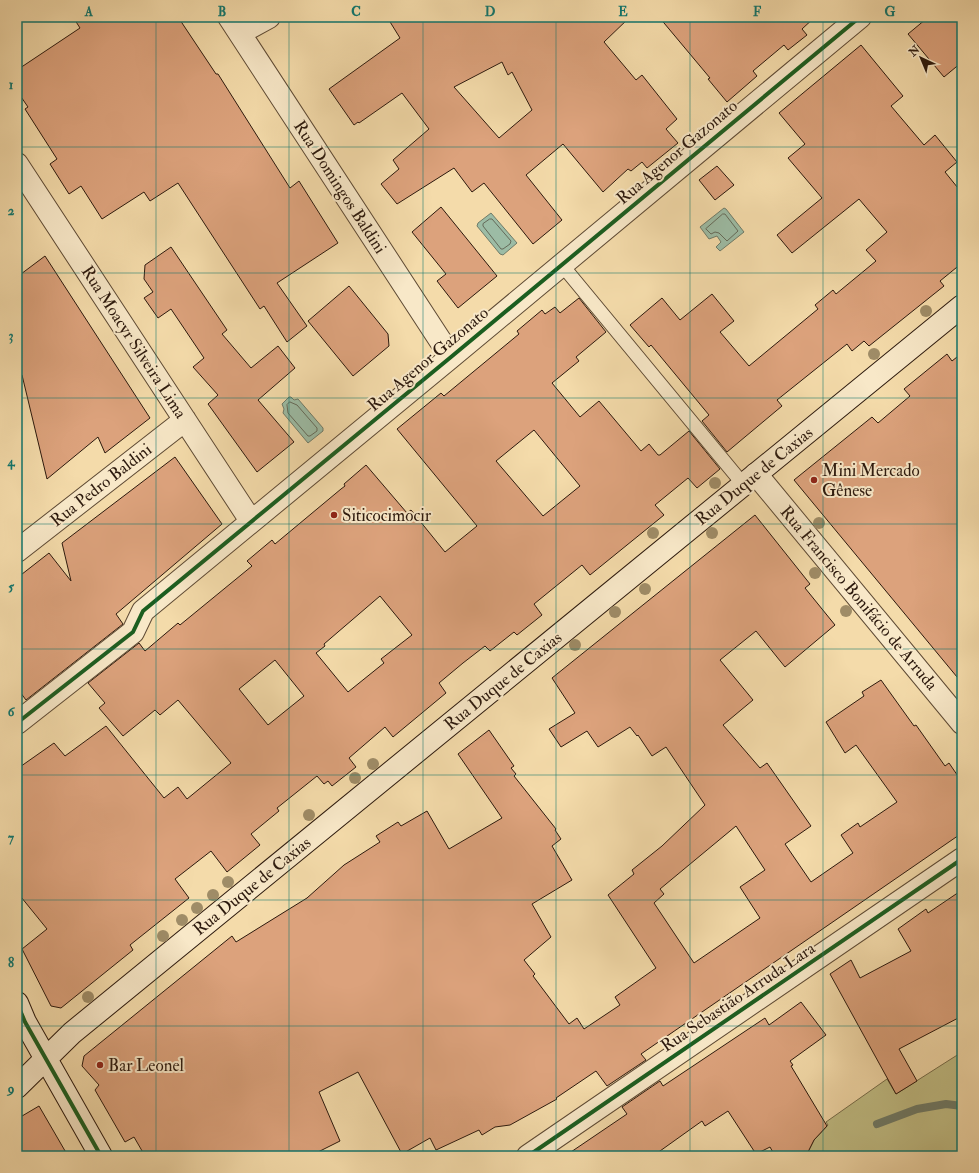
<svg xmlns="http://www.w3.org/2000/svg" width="979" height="1173" viewBox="0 0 979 1173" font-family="'IM FELL Double Pica',serif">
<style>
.green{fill:#c1be85;stroke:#766c49}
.water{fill:#9cbca5;stroke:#6f7b68}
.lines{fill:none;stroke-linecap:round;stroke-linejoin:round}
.shore{stroke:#646a59;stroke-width:1}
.stream{stroke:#6f7b68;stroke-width:8}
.building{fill:#dca27c;stroke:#2c190d;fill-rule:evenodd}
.lane-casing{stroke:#5e4a34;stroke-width:15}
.street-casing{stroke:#5e4a34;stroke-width:24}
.secondary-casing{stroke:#2c190d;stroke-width:24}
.lane{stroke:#f8e8c8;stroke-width:13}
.street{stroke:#f8e8c8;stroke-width:22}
.secondary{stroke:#f8e8c8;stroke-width:22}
.cycleway-casing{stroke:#f8e8c8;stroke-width:6}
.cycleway{stroke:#1b5e20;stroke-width:4}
.tree{fill:#9f8c67}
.grid{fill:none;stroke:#0f766e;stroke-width:1;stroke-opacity:0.55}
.poi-dot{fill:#8f2418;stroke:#f8e8c8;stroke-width:1.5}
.labels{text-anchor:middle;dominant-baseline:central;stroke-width:4;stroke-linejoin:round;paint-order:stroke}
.street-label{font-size:17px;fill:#2c190d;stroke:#f8e8c8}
.poi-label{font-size:17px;fill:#2c190d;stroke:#f8e8c8;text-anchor:start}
.neatline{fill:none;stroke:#0f766e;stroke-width:1.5}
.grid-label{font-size:13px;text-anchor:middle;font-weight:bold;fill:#0f766e}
</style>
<rect width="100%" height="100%" fill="#f4dbaa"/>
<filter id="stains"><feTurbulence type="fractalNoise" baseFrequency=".005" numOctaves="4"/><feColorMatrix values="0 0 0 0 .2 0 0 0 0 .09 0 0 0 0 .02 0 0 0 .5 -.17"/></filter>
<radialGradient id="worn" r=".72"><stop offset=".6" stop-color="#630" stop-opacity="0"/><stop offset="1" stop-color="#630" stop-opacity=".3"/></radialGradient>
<path class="green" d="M962 1052V1156H806L814 1140 828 1125 826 1122 887 1079 896 1094Z"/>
<path class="water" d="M724 208 726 209 744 232 720 251 716 247 721 242 717 236 709 239 700 227Z
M491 213 517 243 503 255 500 254 477 226 478 223Z
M291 397 294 400 298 399 323 428V431L308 443 283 413 284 409 282 404 289 397Z"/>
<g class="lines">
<path class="shore" d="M723 214H725L738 231 727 241 719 233 715 232 711 234 706 229Z
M490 219H492L511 241 510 244 503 249H501L483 226V224Z
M290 402 297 405 317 428V431L310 436H308L288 413 287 405Z"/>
<path class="stream" d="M877 1124 917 1109 946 1104 962 1106"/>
</g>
<path class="building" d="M73 17H178L216 74H218L290 188 299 181 338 243 277 283 307 326 287 342 264 306 260 309 178 183 150 201 144 192 102 219 81 186 69 194 50 164 57 159 25 109 28 107 17 91V70L80 28Z
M387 17H630L604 42 636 80 642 75 677 119 666 129 678 143 647 168 642 162 631 171 628 169 603 192 563 144 526 175 562 220 533 244 484 183 472 192 454 168 397 204 381 184 399 169 393 160 429 129 402 93 359 123 358 122 354 125 329 89 400 38ZM502 62 508 75 512 72 532 110 499 138 454 87Z
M659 17H815L802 29 807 35 788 50 784 45 753 71 757 76 727 102 708 79 710 78Z
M926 17H962V62L944 77 908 34 926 19Z
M861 45 903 96 891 106 924 145 935 135 957 162 945 172 962 193V263L940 281 944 286 869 346 864 341 852 351 847 344 777 400 782 406 727 452 702 421 709 415 651 345 649 347 630 325 662 298 680 320 712 294 734 321 720 332 749 366 818 309 815 305 833 290 836 294 876 261 866 250 887 232 859 199 792 253 777 235 822 198 788 158 805 144 779 113Z
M717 166 734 185 715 200 699 180Z
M441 207 497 276 458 308 437 281 446 274 412 232Z
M171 247 227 330 222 334 251 368 278 346 295 368 258 400 294 442 257 472 208 404 218 395 193 367 204 358 171 309 158 318 144 298 153 292 144 279 145 265Z
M45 256 150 418 105 453 98 437 47 479 22 375 17 379V277Z
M349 286 388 334 389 346 353 376 308 321Z
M579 298 606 332 576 357 579 361 552 383 580 417 599 401 641 451 649 444 658 455H660L689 431 720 469 697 488 688 478 655 505 664 515 590 575 582 565 534 604 542 615 517 635 514 632 490 651 485 646 463 663 439 683 446 693 393 737 385 727 349 758 356 767 332 786 328 781 324 784 317 776 277 808 279 811 251 834 260 845 227 872 211 851 175 879 189 898 130 945 133 950 61 1008 51 1006 22 949 47 929 17 892V769L54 743 65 756 106 726 164 798 178 787 187 799 231 763 178 700 160 715 155 710 123 736 99 708 105 703 88 683 139 643 145 651 178 623 180 625 252 566 247 561 272 540 275 544 341 489 345 486 344 484 366 465 407 513 411 510 445 552 477 526 397 429 441 393 444 396 519 334 517 331 542 310 545 314 555 307 560 313ZM534 430 580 486 543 516 496 461ZM380 596 412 635 381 659 384 663 348 692 316 653 325 646 324 644ZM275 660 304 696 268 725 239 689Z
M962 353V683L794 480 872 417 878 423 910 396 904 389 947 354 952 361Z
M175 457 222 524 116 614 123 624 26 700 17 688V578L49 553 71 581 62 543Z
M755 515 810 584 805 588 835 625 785 667 756 631 720 660 753 700 723 725 760 768 767 763 811 826 785 844 811 882 853 853 841 835 858 823 860 827 897 802 856 745 845 753 826 722 864 696 862 692 881 680 914 726 916 725 945 766 949 763 962 782V833L641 1054 646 1060 607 1086 596 1071 556 1098 557 1099 510 1125 495 1127 482 1135 479 1130 436 1150 430 1138 402 1154 358 1072 319 1092 340 1141 310 1156H145L134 1137 125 1142 95 1090 99 1085 82 1066 84 1056 232 936 236 942 307 898 344 865 380 842 376 836 398 822 401 826 427 811 449 849 502 818 458 754 489 730 514 766 511 768 516 774 514 776 556 829 555 830 561 839 552 846 572 880 532 904 551 937 524 960 535 974 533 976 569 1024 577 1018 584 1029 620 1005 615 997 656 968 608 895 634 874 632 870 662 846 705 805 666 747 652 756 638 735 637 736 630 727 598 747 587 731 561 747 549 729 575 713 552 678ZM736 826 765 870 740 887 760 918 694 963 654 903 664 894 660 889Z
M962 890V1016L899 1049 917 1081 896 1094 830 974 851 960 860 978 911 951 898 929 926 909 928 913Z
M801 1002 826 1035 790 1061 793 1065 791 1066 827 1126 814 1140 806 1156H775L770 1147 756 1154 728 1111 705 1126 702 1121 653 1156H565L627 1114 622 1107 660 1081 663 1086 765 1018 769 1025Z
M39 1106 68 1156H17V1119Z"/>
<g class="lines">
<defs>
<path id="lane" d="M562 265 743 484"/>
<path id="street" d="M229 17 451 357
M240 33 269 17
M17 164 251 521
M756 474 962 723
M17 551 185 420
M17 723 133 632 143 611 451 357 860 17
M528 1156 962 859"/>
<path id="secondary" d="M17 1003 25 1022 101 1156
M17 1087 72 1033 962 306"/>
</defs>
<use href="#lane" class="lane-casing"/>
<use href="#street" class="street-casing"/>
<use href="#secondary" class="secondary-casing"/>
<use href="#lane" class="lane"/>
<use href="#street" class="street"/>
<use href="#secondary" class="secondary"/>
<defs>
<path id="cycleway" d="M17 723 133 632 143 611 451 357 860 17
M17 1003 25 1022 101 1156
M528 1156 962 859"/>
</defs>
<use href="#cycleway" class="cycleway-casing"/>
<use href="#cycleway" class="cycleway"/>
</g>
<g class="tree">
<circle cx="926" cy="311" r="6"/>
<circle cx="874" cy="354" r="6"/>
<circle cx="715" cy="483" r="6"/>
<circle cx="819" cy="523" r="6"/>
<circle cx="653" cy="533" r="6"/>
<circle cx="712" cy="533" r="6"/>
<circle cx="815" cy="573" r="6"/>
<circle cx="645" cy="589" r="6"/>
<circle cx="846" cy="611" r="6"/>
<circle cx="615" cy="612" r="6"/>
<circle cx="575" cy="645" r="6"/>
<circle cx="373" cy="764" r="6"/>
<circle cx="355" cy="778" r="6"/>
<circle cx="309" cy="815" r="6"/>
<circle cx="228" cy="882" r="6"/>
<circle cx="213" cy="895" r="6"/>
<circle cx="197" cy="908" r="6"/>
<circle cx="182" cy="920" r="6"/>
<circle cx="163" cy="936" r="6"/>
<circle cx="88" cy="997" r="6"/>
</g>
<path class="grid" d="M156 17V1156M289 17V1156M423 17V1156M556 17V1156M690 17V1156M823 17V1156M17 147H962M17 273H962M17 398H962M17 524H962M17 649H962M17 775H962M17 900H962M17 1026H962"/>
<g class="poi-dot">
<circle cx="814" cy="480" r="4"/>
<circle cx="334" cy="515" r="4"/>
<circle cx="100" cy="1065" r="4"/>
</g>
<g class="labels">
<g class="street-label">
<text transform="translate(677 152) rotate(-40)">Rua Agenor Gazonato</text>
<text transform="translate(340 187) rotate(57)">Rua Domingos Baldini</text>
<text transform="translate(134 342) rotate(57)">Rua Moacyr Silveira Lima</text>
<text transform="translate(428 359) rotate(-40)">Rua Agenor Gazonato</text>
<text transform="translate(754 476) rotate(-39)">Rua Duque de Caxias</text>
<text transform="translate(101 485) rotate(-38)">Rua Pedro Baldini</text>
<text transform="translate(859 598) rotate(50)">Rua Francisco Bonifácio de Arruda</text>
<text transform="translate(503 681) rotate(-39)">Rua Duque de Caxias</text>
<text transform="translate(252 886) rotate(-39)">Rua Duque de Caxias</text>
<text transform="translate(738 997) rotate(-34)">Rua Sebastião Arruda Lara</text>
</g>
<g class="poi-label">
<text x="822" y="470">Mini Mercado<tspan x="822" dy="20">Gênese</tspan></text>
<text x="342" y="515">Siticocimocir</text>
<text x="108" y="1065">Bar Leonel</text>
</g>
</g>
<rect width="979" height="1173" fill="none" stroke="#f4dbaa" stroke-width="44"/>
<g transform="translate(921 58) rotate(316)" stroke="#f8e8c8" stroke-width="3" paint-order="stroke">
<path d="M0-3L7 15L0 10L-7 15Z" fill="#2c190d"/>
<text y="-6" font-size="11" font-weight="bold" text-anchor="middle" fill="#2c190d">N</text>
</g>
<rect x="22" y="22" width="935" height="1129" class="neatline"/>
<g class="grid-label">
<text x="89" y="16">A</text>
<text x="222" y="16">B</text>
<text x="356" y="16">C</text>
<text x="490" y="16">D</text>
<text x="623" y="16">E</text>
<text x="757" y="16">F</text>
<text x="890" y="16">G</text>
<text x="11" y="89">1</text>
<text x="11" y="215">2</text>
<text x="11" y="340">3</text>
<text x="11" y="466">4</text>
<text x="11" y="591">5</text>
<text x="11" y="716">6</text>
<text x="11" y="842">7</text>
<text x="11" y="967">8</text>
<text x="11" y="1093">9</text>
</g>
<rect width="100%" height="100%" filter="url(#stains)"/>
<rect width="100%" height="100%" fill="url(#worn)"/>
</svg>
